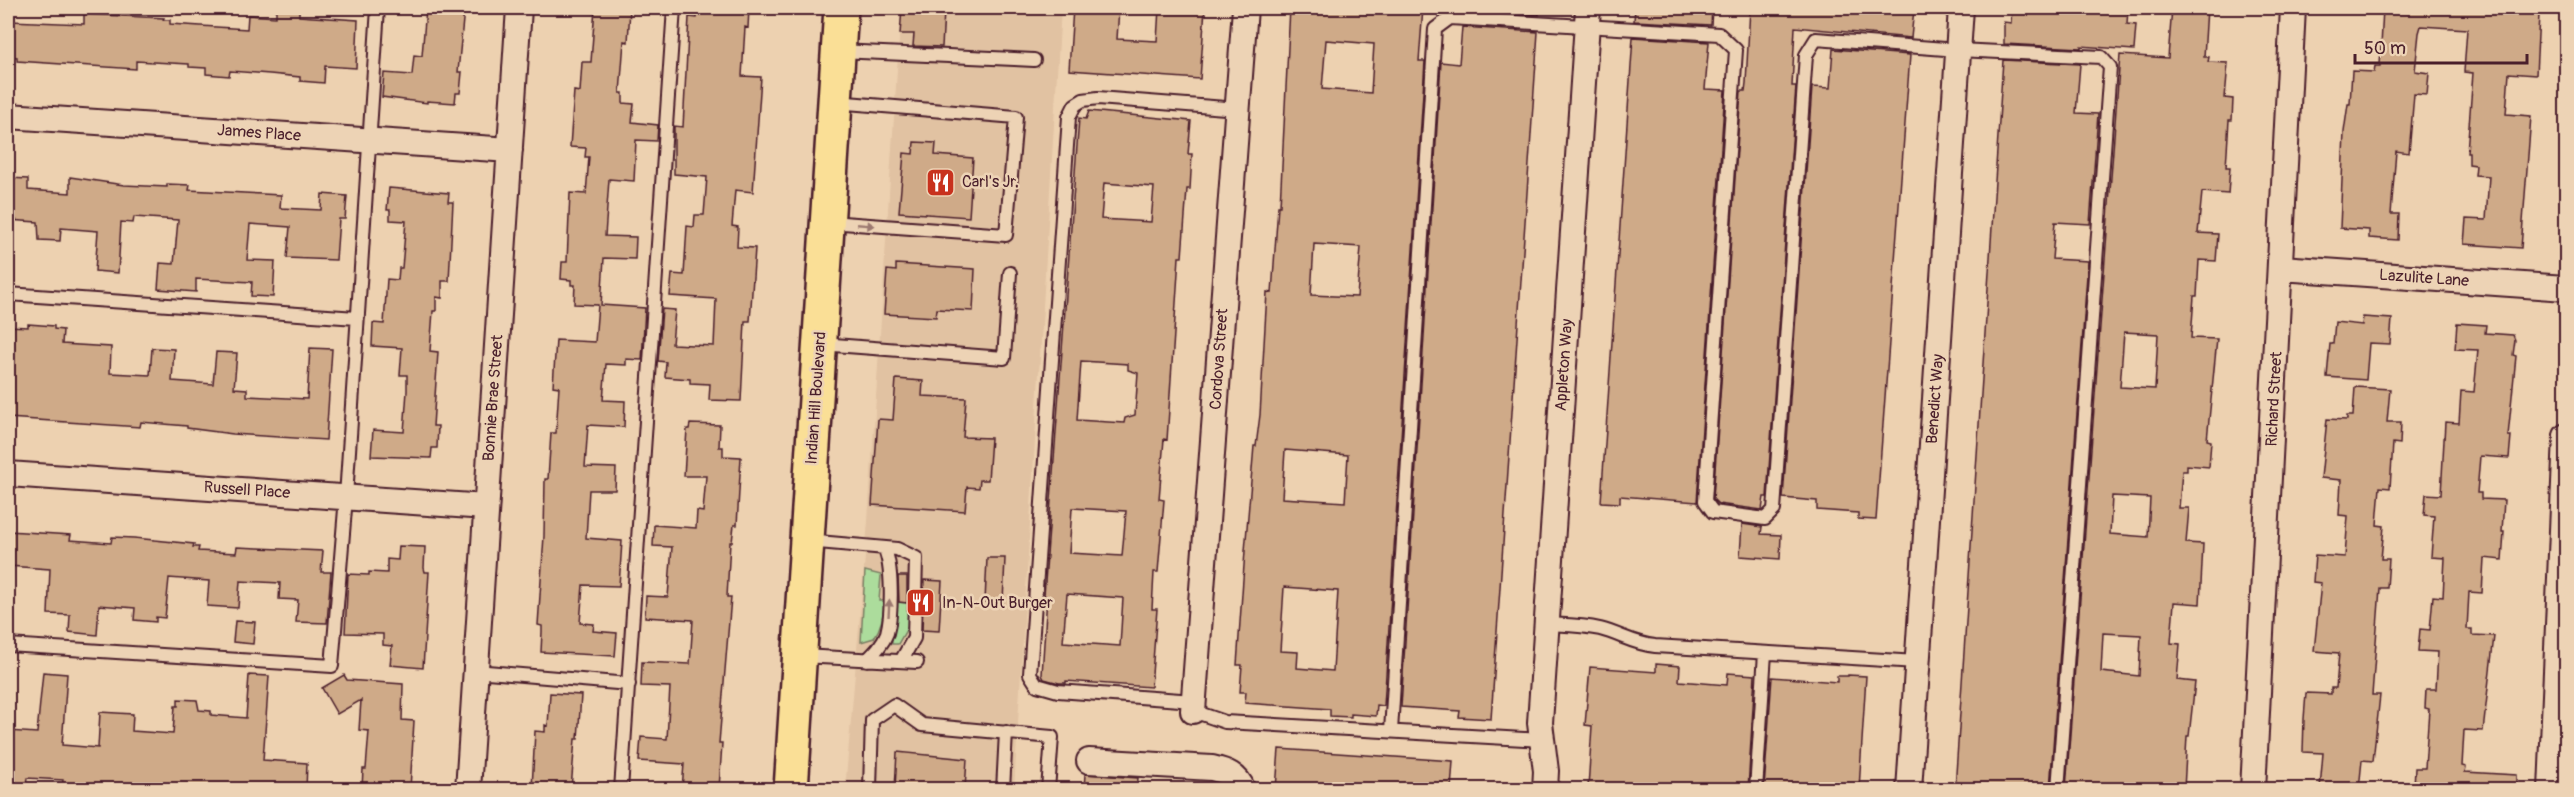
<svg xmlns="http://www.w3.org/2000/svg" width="2574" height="797" viewBox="0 0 2574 797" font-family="Pangolin,sans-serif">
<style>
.built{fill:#e1c2a2}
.green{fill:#acdc9c;stroke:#7b7e64;stroke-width:1.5}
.building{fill:#cfaa88;stroke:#4a1f2b;stroke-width:1.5;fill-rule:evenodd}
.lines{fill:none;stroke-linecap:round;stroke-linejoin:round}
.lane-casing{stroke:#4a1f2b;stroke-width:16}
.street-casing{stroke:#4a1f2b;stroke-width:28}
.primary-casing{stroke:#4a1f2b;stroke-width:38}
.lane{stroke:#edd3b5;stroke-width:12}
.street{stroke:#edd3b5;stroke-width:24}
.primary{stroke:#fadf96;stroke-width:33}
.oneway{fill:#9c7970}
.labels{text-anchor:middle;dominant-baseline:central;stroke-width:5;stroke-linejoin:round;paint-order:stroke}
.street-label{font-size:16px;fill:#4a1f2b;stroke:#edd3b5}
.poi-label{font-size:16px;fill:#4a1f2b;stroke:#edd3b5;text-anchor:start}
</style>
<rect width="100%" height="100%" fill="#edd1b0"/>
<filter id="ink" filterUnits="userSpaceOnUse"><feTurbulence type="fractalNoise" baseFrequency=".0167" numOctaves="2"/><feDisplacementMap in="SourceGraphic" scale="12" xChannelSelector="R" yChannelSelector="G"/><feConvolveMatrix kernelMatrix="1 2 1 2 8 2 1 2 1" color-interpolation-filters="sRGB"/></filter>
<g filter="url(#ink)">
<path class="built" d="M901 8H1061L1014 789 845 790 868 521Z"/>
<path class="green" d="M865 571 881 575 879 601H884C884 615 882 626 874 638L861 642Z
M892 602 911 603 909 625 898 644H892Z"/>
<path class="building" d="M276 8H299V16L358 20 356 68 325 66 324 83 300 81V77L270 74 230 71 229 76 206 74V68L189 67V64L136 61V69L17 61V57L8 56V26H10V21L84 24V14L164 18 163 20H170V24L247 29 248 15 276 17Z
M426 8 464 9 458 72H462L460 93H456L455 103 427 101V103L382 97 384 73 412 75 414 55 422 56Z
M595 8H630L628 42 624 41 620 93H623V103L634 104 632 122 658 125 657 141 636 140 634 181 609 179 605 236 636 237 635 259 604 258 601 305 645 308 642 360 626 359V365L606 364 603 400 625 401 624 427 588 425 585 467 616 468 615 490H589L586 538 622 541 619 586 583 585 580 623 594 624 593 631 617 633 615 656 541 652 542 632V626L538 625 544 536 545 479H548L551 433H556L559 387 553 386 556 340 595 342 598 305 574 304 575 285H571V280L561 279 562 262H567L570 193 586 194 589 157H585L586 148 570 147 574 91 580 92 582 62H591Z
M698 8H749L748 28 745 27 742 76 761 77 753 192 735 190 732 226 738 227 737 247 755 248 750 321H745L741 401 709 400 710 384 690 383V379L665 377 666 362 658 361 662 309 675 310 672 344 714 346 716 299 670 296 672 274 684 275 687 226 694 227 695 215H704L707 177 674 174V126L683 127 689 17 697 18Z
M1073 8H1119L1117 39 1157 41 1159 8H1205L1200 79 1069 70Z
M1290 8H1423L1419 61H1425L1384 706 1377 705 1376 716 1351 714V717L1330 716V709L1245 703 1246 692H1240L1242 665H1237L1245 551 1254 446H1256L1260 415 1267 292 1272 293 1278 206H1280ZM1326 40 1374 44 1371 93 1322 89ZM1314 244 1361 247 1357 297 1311 295ZM1285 450 1348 455 1345 502 1282 498ZM1284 587 1338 591 1333 671 1297 668 1298 652 1280 651Z
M1463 8H1539V15L1463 10Z
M1635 8H1712L1711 25 1634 21Z
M1750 8 1914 9 1911 38 1795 27 1792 86H1796L1767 497H1764L1762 510 1718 504 1713 499 1741 91H1745L1746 83Z
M2012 8H2128L2127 24 2136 25 2134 50 2081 46V48L2004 44V22L2011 23Z
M2172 8H2207L2204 57H2209L2208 62 2228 63 2225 98 2233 99 2232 120H2229L2226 167H2230L2228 194 2202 192 2198 233 2218 234 2216 261 2199 260 2197 296H2194L2191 338 2217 339 2207 440 2211 441 2209 467 2187 465V471H2182L2179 508H2189L2186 543 2203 544 2200 604 2174 602 2171 643 2180 644 2177 680 2195 682 2189 736H2187L2184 789H2066L2120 55 2168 58ZM2124 332 2158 334 2155 389 2120 387ZM2112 496 2150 498 2148 537 2110 534ZM2103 633 2141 635 2139 676 2101 672Z
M2383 8H2519V13L2539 14 2536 75 2509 73 2506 114 2531 116 2521 248 2464 244 2466 219 2486 220 2489 176 2475 175 2476 165 2469 164V152H2467L2473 73 2464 72 2467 29 2421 26 2419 33 2415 71 2429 73 2427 95 2414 94 2409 153 2396 151 2391 214H2399L2398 240 2369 238V230L2340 228 2344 132 2348 104H2350L2352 71 2374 72 2375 66H2380Z
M902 9 944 11 942 47 913 46 914 34H900Z
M1462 27 1538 32 1491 719 1459 717 1460 711 1401 707 1441 62 1459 64Z
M1633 37 1709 42 1705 89 1725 90 1697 502 1620 496V503L1601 502Z
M1833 49 1910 55 1876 520 1858 519V513L1817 510V501L1783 498 1812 87 1830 88Z
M2003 60 2080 64 2076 113 2098 114 2090 224 2055 222 2052 259 2088 261 2050 789H1955Z
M1089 111 1191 121 1188 154H1192L1190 189H1187L1182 257H1179L1167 440 1164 439 1159 499 1164 500 1158 572H1154L1152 609H1157L1151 687 1066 681V683H1059L1044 679 1042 675 1047 596H1044L1079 118 1086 119ZM1104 183 1154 187 1151 222 1101 219ZM1081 361 1128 364V370L1138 373 1135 415 1125 418 1124 423 1077 420ZM1072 508 1126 511 1122 556 1069 553ZM1067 594 1123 598 1120 646 1063 642Z
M914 142 936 143 935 155 973 158 969 217 899 212 904 153 913 154Z
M70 177 124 185 167 187V184L190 185 189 190 281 195 280 208 321 210 322 194 347 196 345 219H339L336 260 287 258 290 227 250 224 247 260 275 261 273 297 251 296 252 282 196 279V292L158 289 160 263 174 264 178 220 134 217 133 223 121 222 118 273 95 271 98 231 61 228 60 241 39 240 38 222 8 220V178L28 179V190L70 193Z
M389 188 449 193 448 202H453L449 281H442V298L436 297V311H433L430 351 438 352 433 426H438L437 448H432L431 458 371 456 373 430 404 432 407 391V375H400L402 348 372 346 373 323 384 324 387 279 398 280 399 268H402L406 221 390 220V210H387Z
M896 264 975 269 973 311 937 309 936 317 884 314 887 270 896 271Z
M2363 317 2392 319 2390 344 2369 343 2366 380 2327 377 2330 344H2333L2335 322 2362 325Z
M2457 323 2486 325 2485 333 2513 335 2515 340 2513 355 2516 356 2508 436H2511L2509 458 2480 456 2477 493H2481V499L2504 500 2502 532H2504L2502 560 2484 558 2482 593 2469 592 2467 629H2472V635L2494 636 2483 731 2464 730 2462 766 2466 767 2465 772 2517 775V789H2426L2414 787 2415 768H2425L2429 709 2425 708 2426 689H2436L2438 652 2418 651 2420 629 2430 630 2433 596 2443 597 2445 558 2431 557 2434 516 2424 515 2426 494 2441 495 2445 422 2459 423 2461 391 2474 392 2478 350 2455 349Z
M28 324 54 326V329L63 330 62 344 111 347 110 373 150 375 152 348 174 349 172 381 213 384 216 352 237 353 234 388 247 389V396L307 399 310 348 332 349 326 440 233 434 187 428V426L141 422 140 427 8 418V326L28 327Z
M896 379 923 381 922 396 966 398 963 437 991 438 988 480H980L979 488 967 487 965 511 872 505 878 419 893 420Z
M2355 387 2390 389 2387 422H2401L2400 444 2393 443 2390 488 2380 487 2377 525 2384 526 2381 559H2389L2387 588H2380L2372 695H2380L2373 761 2362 760 2359 789H2333L2320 788 2323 753 2303 752 2304 719 2306 693 2331 694V688H2336L2339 653 2314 651 2321 583 2313 582 2315 555 2345 557 2348 516 2339 515 2341 480 2321 478 2327 419 2347 420V416H2353Z
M690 424 720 425 719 447H723V456L741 457 737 525H734L732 542H730L727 597H731L719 743H722L719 789H682L684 764 639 761 641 737 667 739 670 687 641 686 642 662 690 664 693 620 645 617 646 596 668 597 672 547 653 546 654 525 696 528 697 511 703 512 706 476H684L687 429H689Z
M1742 524 1762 527 1761 534 1781 535 1780 559 1740 556Z
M8 531 71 535 70 540 111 543 112 537 134 538 194 544 193 547H199L198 551 236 553 237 547 323 551 321 572H331L327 623 296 622 298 600 279 599 280 583 240 581 238 608 207 606 209 581 169 578 165 618 156 617V622L134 620 135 608 99 605 97 635 69 632 70 615 48 614 50 569 8 566Z
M399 546 425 547 424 568 425 572H429L423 668 390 665 392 646 383 645V634L345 633 348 574 369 575V572L387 573V559L398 560Z
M987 558H1005L1003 602H985Z
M898 576H907V603L899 602Z
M924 580 942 581 939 631 922 630Z
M235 621 255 622 253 644 233 642Z
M1656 664 1680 666 1679 681 1727 685 1728 673 1755 675 1748 789 1588 788 1592 726 1585 725 1590 667 1656 672Z
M43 672 67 674 62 745 98 748 100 712 133 714 132 731 173 734 175 706H178V699L197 700 199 710 211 711V715L246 718 249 675 269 676 263 760 307 763 306 789H62L63 780 27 778 26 786 8 784V731L37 733Z
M344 675 347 680 403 684 402 720 414 721 410 789H362L363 769H366L369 731 359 730 361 700 337 714 322 688Z
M1848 675 1866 676 1859 789H1764L1772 677 1837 682V676H1848Z
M550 693 581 695 578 739H575L571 789H532L535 731 545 732V725L548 726Z
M1279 749 1453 761 1451 789H1276Z
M897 752 967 759 965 789H895Z
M1085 774 1138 778 1137 789H1084Z"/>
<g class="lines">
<defs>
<path id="lane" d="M839 51 1034 60
M829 222 1006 235 1016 117 835 102
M8 294 357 318
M821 344 1004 358 1010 273
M807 541 897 549 916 558 914 638 901 661
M1546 624C1564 625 1582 625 1600 629 1620 634 1634 644 1655 646L1917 662
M8 645 332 666 346 497 378 8
M801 656 917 662
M867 660C875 652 883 644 887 633 892 615 893 565 884 548
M475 671 629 684
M1194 701 1058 691 1037 685 1030 674 1069 117 1075 105 1083 100 1098 98 1238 109
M1193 711 1225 722 1542 740
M1391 731 1435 29 1450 18 1719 34 1736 50 1705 501 1713 512 1765 519 1774 510 1806 55 1816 39 1958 50 2101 57 2110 67 2058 790
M621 790 674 8
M873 790 870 788 872 720 894 705 922 725 1052 737 1048 790
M1003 790 1006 732
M1756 790 1765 653"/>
<path id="street" d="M8 116 510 150
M2281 268 2566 288
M8 474 486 507
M1193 711 1245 8
M1089 761 1212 768C1226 771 1237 775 1243 790
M468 790 519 8
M1545 790 1546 771 1540 723 1588 8
M1909 790 1961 8
M2253 790 2293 8
M2551 790 2566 436"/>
<path id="primary" d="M791 790 841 8"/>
</defs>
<use href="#lane" class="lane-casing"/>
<use href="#street" class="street-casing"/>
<use href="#primary" class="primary-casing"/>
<use href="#lane" class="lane"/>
<use href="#street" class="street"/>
<use href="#primary" class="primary"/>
</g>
<defs><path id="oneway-solid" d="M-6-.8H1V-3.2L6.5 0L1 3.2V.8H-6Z" transform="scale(1.5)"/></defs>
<g class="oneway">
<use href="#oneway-solid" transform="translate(866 225) rotate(5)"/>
<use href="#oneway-solid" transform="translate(889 608) rotate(-87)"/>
</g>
</g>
<defs>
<symbol id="restaurant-square" viewBox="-11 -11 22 22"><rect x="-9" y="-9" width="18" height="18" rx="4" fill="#c8321e" stroke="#edd3b5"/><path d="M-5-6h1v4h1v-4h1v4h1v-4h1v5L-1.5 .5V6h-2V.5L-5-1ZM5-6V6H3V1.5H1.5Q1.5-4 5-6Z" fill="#fff"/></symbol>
</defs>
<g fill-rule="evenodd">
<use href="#restaurant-square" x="924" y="166" width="33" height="33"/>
<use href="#restaurant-square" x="904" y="586" width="33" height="33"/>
</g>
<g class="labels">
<g class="street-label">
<text transform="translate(259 133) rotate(4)">James Place</text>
<text transform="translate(2424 278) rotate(4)">Lazulite Lane</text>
<text transform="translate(1219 359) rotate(-86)">Cordova Street</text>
<text transform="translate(1564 365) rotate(-86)">Appleton Way</text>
<text transform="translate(493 398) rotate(-86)">Bonnie Brae Street</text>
<text transform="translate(816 398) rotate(-86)">Indian Hill Boulevard</text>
<text transform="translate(1935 399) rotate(-86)">Benedict Way</text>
<text transform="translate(2274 399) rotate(-87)">Richard Street</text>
<text transform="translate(247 490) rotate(4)">Russell Place</text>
</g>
<g class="poi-label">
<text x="962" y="182">Carl's Jr.</text>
<text x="942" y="603">In-N-Out Burger</text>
</g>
</g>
<rect width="2574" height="797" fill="none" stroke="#edd3b5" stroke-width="30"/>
<rect x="15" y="15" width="2544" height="767" fill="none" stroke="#4a1f2b" stroke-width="2" filter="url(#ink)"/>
<path d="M2355 54v9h172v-9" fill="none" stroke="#4a1f2b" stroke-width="3"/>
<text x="2364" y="54" font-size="18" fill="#4a1f2b" stroke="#edd3b5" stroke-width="4.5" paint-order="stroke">50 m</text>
</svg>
